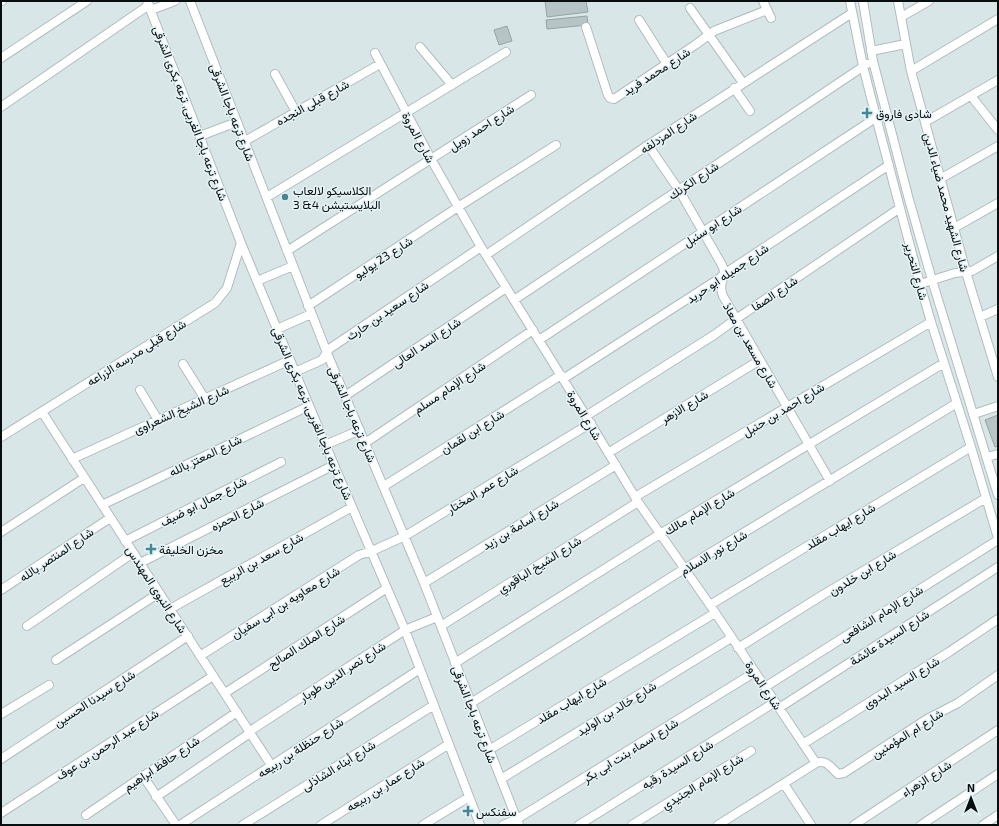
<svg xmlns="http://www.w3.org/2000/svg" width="999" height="826" viewBox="0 0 999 826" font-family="'Exo 2',Vazirmatn,sans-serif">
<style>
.building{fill:#b7c4c6;stroke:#97a3a5}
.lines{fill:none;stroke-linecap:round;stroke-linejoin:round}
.street-casing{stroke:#b0bdbf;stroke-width:10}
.street{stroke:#fff;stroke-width:8}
.poi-dot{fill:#438894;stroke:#e6f3f6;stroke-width:1.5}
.labels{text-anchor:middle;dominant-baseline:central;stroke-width:3;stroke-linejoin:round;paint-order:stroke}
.street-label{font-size:12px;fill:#080d0e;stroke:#e6f3f6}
.poi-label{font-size:12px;fill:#080d0e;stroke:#e6f3f6;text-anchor:start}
</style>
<rect width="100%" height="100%" fill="#d9e6e8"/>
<path class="building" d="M545 1H586L588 12 547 17Z
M587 16 588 25 547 29 546 20Z
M507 26 512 41 499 45 494 30Z
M998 415V446L995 447 985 420Z"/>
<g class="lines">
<defs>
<path id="street" d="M1 1H2
M147 1 241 243 334 465 405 630 480 825
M190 1 327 353 424 583 519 825
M763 1 771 18
M850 1 863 66 876 117 920 284 931 322 971 447 998 538
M863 1 873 61 908 196 932 280 998 495
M898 1 911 71 966 272 998 377
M690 8 743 83
M151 10 175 1
M901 17 929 1
M639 20 667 64
M586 27 608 95 610 98 614 99 695 45 714 31 767 10
M420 47 452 85
M871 51 906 44
M375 53 431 159 481 247 586 416 638 502 710 605 816 763
M1 58 87 1
M911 71 998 19
M275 74 296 112
M734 88 750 111
M971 96 998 130
M1 107 149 5
M925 122 998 80
M200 136 237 122
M245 141 380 64
M648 145 679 190 722 265C728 277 717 282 723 296L830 481
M940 179 998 146
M267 197 506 52
M954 228 998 203
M287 251 531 95
M486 255 648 145 852 13
M257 281 293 266
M920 284 955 273 972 271 998 256
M514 300 867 64
M308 306 458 207 556 145
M980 317 998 309
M277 329 311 314
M539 340 880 115
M183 364 205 399
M295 372 322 360 329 349 481 247
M563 379 720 278 724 274 889 165
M140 390 158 420
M345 396 506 288
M42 412 271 765
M974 414 998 406
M586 416 714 335 736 319 900 208
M1 437 215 303 227 288 241 243
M365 443 533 330
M325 445 360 430
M608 453 760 360
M987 457 998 454
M72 459 290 360
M384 486 561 375
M635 497 931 322
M102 505 309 406
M1 532 84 478
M125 541 281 462
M140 563 334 465
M424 583 616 465
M1 590 110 518
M710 605 971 447
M170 609 352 507
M27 626 133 553
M441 626 638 502
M738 648 821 596 986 498
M200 656 359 555 372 551 405 536 591 423
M56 660 159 593
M455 663 660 534 944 363
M765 687 998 540
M225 693 387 588
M471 703 684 569 957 403
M779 708 998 567
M1 714 49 685
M250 731 405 630 437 617
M803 744 949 652 998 619
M489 750 715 613
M1 759 188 636
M143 776 176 825
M501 779 731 638
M784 784 811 825
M156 797 250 733
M1 813 213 676
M86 815 237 712
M180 825 420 669
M243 825 434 705
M321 825 449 744
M423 825 469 797
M503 825 517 819 755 672
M579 825 775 702
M632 825 751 751
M718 825 816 763C827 759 831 768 838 774L844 773 927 719 958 703 998 675
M854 825 998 730
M921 825 998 774
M983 825 998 815"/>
</defs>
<use href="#street" class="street-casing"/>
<use href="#street" class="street"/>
</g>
<g class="poi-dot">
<path d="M865 107h4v4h4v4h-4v4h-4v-4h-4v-4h4z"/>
<circle cx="285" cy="197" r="4"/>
<path d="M149 543h4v4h4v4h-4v4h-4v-4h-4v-4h4z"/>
<path d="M466 805h4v4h4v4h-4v4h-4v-4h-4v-4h4z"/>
</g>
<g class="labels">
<g class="street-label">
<text transform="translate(656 71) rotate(-33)">شارع محمد فريد</text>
<text transform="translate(312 102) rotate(-29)">شارع قبلى النجده</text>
<text transform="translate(233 112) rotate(69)">شارع ترعه باجا الشرقى</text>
<text transform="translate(191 113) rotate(69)">شارع ترعه باجا الغربى, ترعه بكرى الشرقى</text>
<text transform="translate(481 127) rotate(-33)">شارع احمد زويل</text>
<text transform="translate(668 132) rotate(-34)">شارع المزدلفه</text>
<text transform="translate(419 137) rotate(62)">شارع المروة</text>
<text transform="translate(693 180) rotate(-34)">شارع الكرنك</text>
<text transform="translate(947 202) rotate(75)">شارع الشهيد محمد ضياء الدين</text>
<text transform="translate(712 225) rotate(-33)">شارع ابو سنبل</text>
<text transform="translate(383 257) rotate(-33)">شارع 23 يوليو</text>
<text transform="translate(917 271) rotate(75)">شارع التحرير</text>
<text transform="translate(727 273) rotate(-34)">شارع جميله ابو حريد</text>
<text transform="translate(774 293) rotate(-34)">شارع الصفا</text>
<text transform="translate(387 310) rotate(-34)">شارع سعيد بن حارث</text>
<text transform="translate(426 342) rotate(-34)">شارع السد العالى</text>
<text transform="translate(751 345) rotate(60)">شارع مسعد بن معاذ</text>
<text transform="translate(136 352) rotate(-32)">شارع قبلى مدرسه الزراعه</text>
<text transform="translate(449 387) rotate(-34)">شارع الإمام مسلم</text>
<text transform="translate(684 406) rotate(-31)">شارع الازهر</text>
<text transform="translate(181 409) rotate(-24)">شارع الشيخ الشعراوى</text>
<text transform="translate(783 409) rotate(-31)">شارع احمد بن حنبل</text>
<text transform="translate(313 413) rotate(67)">شارع ترعه باجا الغربى, ترعه بكرى الشرقى</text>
<text transform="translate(353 414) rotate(67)">شارع ترعه باجا الشرقى</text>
<text transform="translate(585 415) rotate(59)">شارع المروة</text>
<text transform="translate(472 431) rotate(-32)">شارع ابن لقمان</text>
<text transform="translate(205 455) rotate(-26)">شارع المعتز بالله</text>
<text transform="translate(482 489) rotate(-31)">شارع عمر المختار</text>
<text transform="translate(203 501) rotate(-27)">شارع جمال ابو ضيف</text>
<text transform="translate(699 511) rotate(-31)">شارع الإمام مالك</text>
<text transform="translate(237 514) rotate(-27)">شارع الحمزه</text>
<text transform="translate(520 524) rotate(-31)">شارع أسامة بن زيد</text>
<text transform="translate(840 526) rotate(-31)">شارع ايهاب مقلد</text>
<text transform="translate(713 552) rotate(-31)">شارع نور الاسلام</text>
<text transform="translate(56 554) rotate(-34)">شارع المنتصر بالله</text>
<text transform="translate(261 558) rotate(-29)">شارع سعد بن الربيع</text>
<text transform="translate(539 564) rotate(-32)">شارع الشيخ الباقوري</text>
<text transform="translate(862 572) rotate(-31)">شارع ابن خلدون</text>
<text transform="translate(157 589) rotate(57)">شارع النبوى المهندس</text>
<text transform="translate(285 602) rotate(-32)">شارع معاويه بن ابى سفيان</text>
<text transform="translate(881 613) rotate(-32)">شارع الإمام الشافعى</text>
<text transform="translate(889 637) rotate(-33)">شارع السيدة عائشة</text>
<text transform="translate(306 641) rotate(-33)">شارع الملك الصالح</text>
<text transform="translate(342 671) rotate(-33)">شارع نصر الدين طوبار</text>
<text transform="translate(901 682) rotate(-32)">شارع السيد البدوى</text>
<text transform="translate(764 685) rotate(56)">شارع المروة</text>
<text transform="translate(94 698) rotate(-33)">شارع سيدنا الحسين</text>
<text transform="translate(571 700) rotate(-31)">شارع ايهاب مقلد</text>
<text transform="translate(616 708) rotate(-32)">شارع خالد بن الوليد</text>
<text transform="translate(475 714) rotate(69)">شارع ترعه باجا الشرقى</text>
<text transform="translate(907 733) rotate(-32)">شارع ام المؤمنين</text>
<text transform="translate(107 744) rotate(-33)">شارع عبد الرحمن بن عوف</text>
<text transform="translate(300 747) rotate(-33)">شارع حنظلة بن ربيعه</text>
<text transform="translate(630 750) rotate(-32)">شارع اسماء بنت ابى بكر</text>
<text transform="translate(161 763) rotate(-34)">شارع حافظ ابراهيم</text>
<text transform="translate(677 764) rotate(-32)">شارع السيدة رقيه</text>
<text transform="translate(338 765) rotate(-32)">شارع أبناء الشاذلى</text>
<text transform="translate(926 778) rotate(-33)">شارع الزهراء</text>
<text transform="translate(702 781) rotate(-32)">شارع الإمام الجنيدي</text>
<text transform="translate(385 784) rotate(-32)">شارع عمار بن ربيعه</text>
</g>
<g class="poi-label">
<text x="876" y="113">شادى فاروق</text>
<text x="293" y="190">الكلاسيكو لالعاب<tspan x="293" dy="14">البلايستيشن 4&amp; 3</tspan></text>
<text x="159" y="549">مخزن الخليفة</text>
<text x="476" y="811">سفنكس</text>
</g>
</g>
<rect width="999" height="826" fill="none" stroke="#080d0e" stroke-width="4"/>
<g transform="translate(971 798)" stroke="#e6f3f6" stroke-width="3" paint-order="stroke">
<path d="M0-3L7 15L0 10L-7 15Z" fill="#080d0e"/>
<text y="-6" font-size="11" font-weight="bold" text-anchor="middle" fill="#080d0e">N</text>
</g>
</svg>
